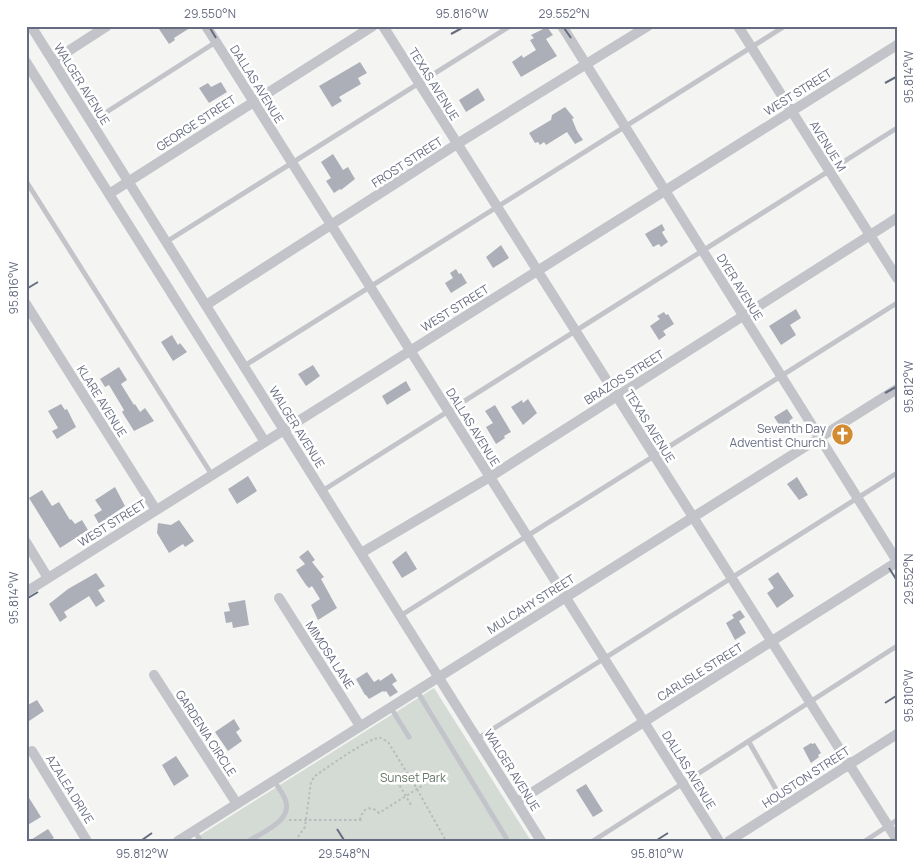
<svg xmlns="http://www.w3.org/2000/svg" width="923" height="867" viewBox="0 0 923 867" font-family="Manrope,sans-serif">
<style>
.green{fill:#d4dbd4}
.building{fill:#acafb7}
.lines{fill:none;stroke-linecap:round;stroke-linejoin:round}
.path{stroke:#babbbe;stroke-width:2;stroke-dasharray:2.5 2.5;stroke-linecap:butt}
.service{stroke:#c3c4c9;stroke-width:5}
.minor{stroke:#c3c4c9;stroke-width:10}
.ticks{fill:none;stroke:#666c80;stroke-width:2}
.labels{text-anchor:middle;dominant-baseline:central;stroke-width:5;stroke-linejoin:round;paint-order:stroke}
.street-label{font-size:12px;fill:#666c80;stroke:#fff}
.poi-label{font-size:12px;fill:#666c80;stroke:#fff;text-anchor:end}
.park-label{font-size:12px;fill:#657867;stroke:#fff}
.neatline{fill:none;stroke:#666c80;stroke-width:2}
.ticks-label{font-size:12px;text-anchor:middle;fill:#666c80}
</style>
<rect width="100%" height="100%" fill="#f4f5f2"/>
<path class="green" d="M434 688 531 841H191Z"/>
<path class="building" d="M157 26H193L174 38 175 40 169 44Z
M547 27 553 35 546 39 557 56 521 77 512 62 522 55 523 58 536 50 530 40 534 38 531 35Z
M360 62 367 73 358 78 361 84 339 97 342 101 332 107 319 86Z
M221 82 227 92 209 103 199 88 208 83 211 87Z
M478 88 485 100 466 112 459 100Z
M565 107 574 118 572 119 577 131 583 140 575 144 567 132 546 145 544 142 540 145 538 142 535 143 529 133 551 120 552 115Z
M333 154 343 170 348 167 355 179 341 190 340 189 334 193 326 181 331 178 321 162Z
M662 224 665 230 662 232 663 234 668 242 661 247 659 244 653 247 645 234Z
M501 245 509 258 493 268 486 257Z
M456 269 459 274 461 273 467 283 451 293 445 283 453 278 450 273Z
M796 309 801 318 790 325 796 335 781 345 769 326Z
M664 312 666 315 668 314 674 324 663 331 666 335 659 340 650 326 660 319 657 316Z
M172 335 178 345 180 343 187 352 173 361 161 342Z
M313 365 320 376 306 386 298 374Z
M119 367 127 380 121 384 134 405 135 404 140 412 145 408 154 421 134 431 122 412 124 410 109 385 105 387 100 379Z
M406 381 411 390 387 405 382 396Z
M528 399 537 413 523 425 511 407 522 400 523 403Z
M61 404 65 410 67 409 76 427 57 439 52 431 58 428 48 411Z
M495 405 511 432 504 436 505 438 496 444 486 427 493 423 485 411Z
M787 409 793 418 789 421 792 426 784 432 774 417Z
M248 476 257 491 237 504 228 489Z
M797 477 808 495 799 500 787 484Z
M115 487 125 506 99 524 94 515 102 510 95 500Z
M42 490 52 506 59 502 70 520 71 519 75 524 82 520 88 530 60 548 29 498Z
M179 520 194 541 185 547 183 544 169 553 157 533 158 523 171 525Z
M308 550 315 560 312 562 324 577 321 579 337 608 318 620 311 605 320 599 312 586 309 588 306 585 296 570 305 564 299 557Z
M406 551 417 569 402 578 392 562Z
M778 572 794 596 777 608 767 593 774 588 768 579Z
M96 573 105 586 98 590 105 601 96 607 89 596 64 612 67 617 60 622 49 604 68 589Z
M245 600 249 625 233 628 232 622 226 623 224 612 230 611 228 603Z
M740 610 745 617 739 621 746 633 735 640 726 623 734 618 732 615Z
M367 672 374 682 379 679 380 681 392 673 397 681 392 684 398 692 390 697 386 691 384 692 383 691 369 699 366 695H365L356 679Z
M37 700 44 711 26 723V706Z
M234 719 240 729 236 732 242 741 228 751 215 732Z
M811 743 812 744 815 743 821 753 818 755 819 757 811 763 803 748Z
M176 756 189 776 174 786 162 765Z
M586 784 603 811 593 817 576 790Z
M26 793 41 817 26 826Z
M48 829 54 838 49 841H29Z"/>
<g class="lines">
<path class="path" d="M397 781 411 805
M289 820H362
M360 820C362 809 370 804 379 813L425 784
M295 841 305 827 311 782 315 776C325 769 372 735 381 738 382 738 387 742 388 742L417 789 446 841"/>
<path class="service" d="M91 122 216 42
M26 181 212 475
M166 242 510 26
M244 366 785 26
M322 491 897 128
M400 616 897 303
M417 691 508 841
M391 708 409 737
M477 739 897 473
M749 742 785 805
M194 831 201 841
M249 841C264 831 294 820 285 799 282 792 278 787 274 781
M593 841 897 646
M865 841 897 820"/>
<path class="minor" d="M31 26 541 841
M206 26 719 841
M383 26 897 840
M562 26 897 561
M738 26 897 278
M53 61 107 26
M26 62 265 442
M109 194 373 26
M26 304 156 510
M206 305 457 144 648 26
M26 542 48 578
M361 553 490 477 897 218
M26 592 897 45
M279 598 360 726
M154 675 237 804
M32 751 87 841
M517 802 897 562
M178 841 897 389
M729 841 897 734"/>
</g>
<path class="ticks" d="M210 28 216 38M564 28 571 38M451 34 462 28M885 83 896 77M28 288 38 282M885 393 896 387M889 568 896 579M28 598 38 592M885 703 896 696M337 829 344 840M142 840 152 833M657 840 668 833"/>
<defs>
<symbol id="church-disc" viewBox="-11 -11 22 22"><circle r="9.5" fill="#d38c33" stroke="#fff"/><path d="M-1.2-6h2.4v3.5h3.3v2.4h-3.3V6h-2.4V-.1h-3.3v-2.4h3.3Z" fill="#fff"/></symbol>
</defs>
<g fill-rule="evenodd">
<use href="#church-disc" x="830" y="422" width="25" height="25"/>
</g>
<g class="labels">
<g class="street-label">
<text transform="translate(82 84) rotate(58)">WALGER AVENUE</text>
<text transform="translate(257 84) rotate(58)">DALLAS AVENUE</text>
<text transform="translate(434 84) rotate(58)">TEXAS AVENUE</text>
<text transform="translate(798 92) rotate(-32)">WEST STREET</text>
<text transform="translate(196 123) rotate(-33)">GEORGE STREET</text>
<text transform="translate(828 146) rotate(58)">AVENUE M</text>
<text transform="translate(407 162) rotate(-33)">FROST STREET</text>
<text transform="translate(740 287) rotate(58)">DYER AVENUE</text>
<text transform="translate(455 308) rotate(-32)">WEST STREET</text>
<text transform="translate(624 377) rotate(-32)">BRAZOS STREET</text>
<text transform="translate(102 401) rotate(58)">KLARE AVENUE</text>
<text transform="translate(650 426) rotate(58)">TEXAS AVENUE</text>
<text transform="translate(297 427) rotate(58)">WALGER AVENUE</text>
<text transform="translate(473 427) rotate(58)">DALLAS AVENUE</text>
<text transform="translate(112 523) rotate(-32)">WEST STREET</text>
<text transform="translate(531 604) rotate(-32)">MULCAHY STREET</text>
<text transform="translate(330 655) rotate(57)">MIMOSA LANE</text>
<text transform="translate(700 672) rotate(-32)">CARLISLE STREET</text>
<text transform="translate(206 733) rotate(57)">GARDENIA CIRCLE</text>
<text transform="translate(512 770) rotate(58)">WALGER AVENUE</text>
<text transform="translate(689 770) rotate(58)">DALLAS AVENUE</text>
<text transform="translate(806 777) rotate(-33)">HOUSTON STREET</text>
<text transform="translate(70 789) rotate(58)">AZALEA DRIVE</text>
</g>
<g class="poi-label">
<text x="826" y="428">Seventh Day<tspan x="826" dy="14">Adventist Church</tspan></text>
</g>
<g class="park-label">
<text x="413" y="777">Sunset Park</text>
</g>
</g>
<rect width="923" height="867" fill="none" stroke="#ffffff" stroke-width="55"/>
<rect x="28" y="28" width="868" height="812" class="neatline"/>
<g class="ticks-label">
<text x="210" y="18">29.550°N</text>
<text x="462" y="18">95.816°W</text>
<text x="564" y="18">29.552°N</text>
<text transform="translate(909 77) rotate(-90)" y="4">95.814°W</text>
<text transform="translate(14 288) rotate(-90)" y="4">95.816°W</text>
<text transform="translate(909 387) rotate(-90)" y="4">95.812°W</text>
<text transform="translate(909 579) rotate(-90)" y="4">29.552°N</text>
<text transform="translate(14 598) rotate(-90)" y="4">95.814°W</text>
<text transform="translate(909 696) rotate(-90)" y="4">95.810°W</text>
<text x="142" y="858">95.812°W</text>
<text x="344" y="858">29.548°N</text>
<text x="657" y="858">95.810°W</text>
</g>
</svg>
